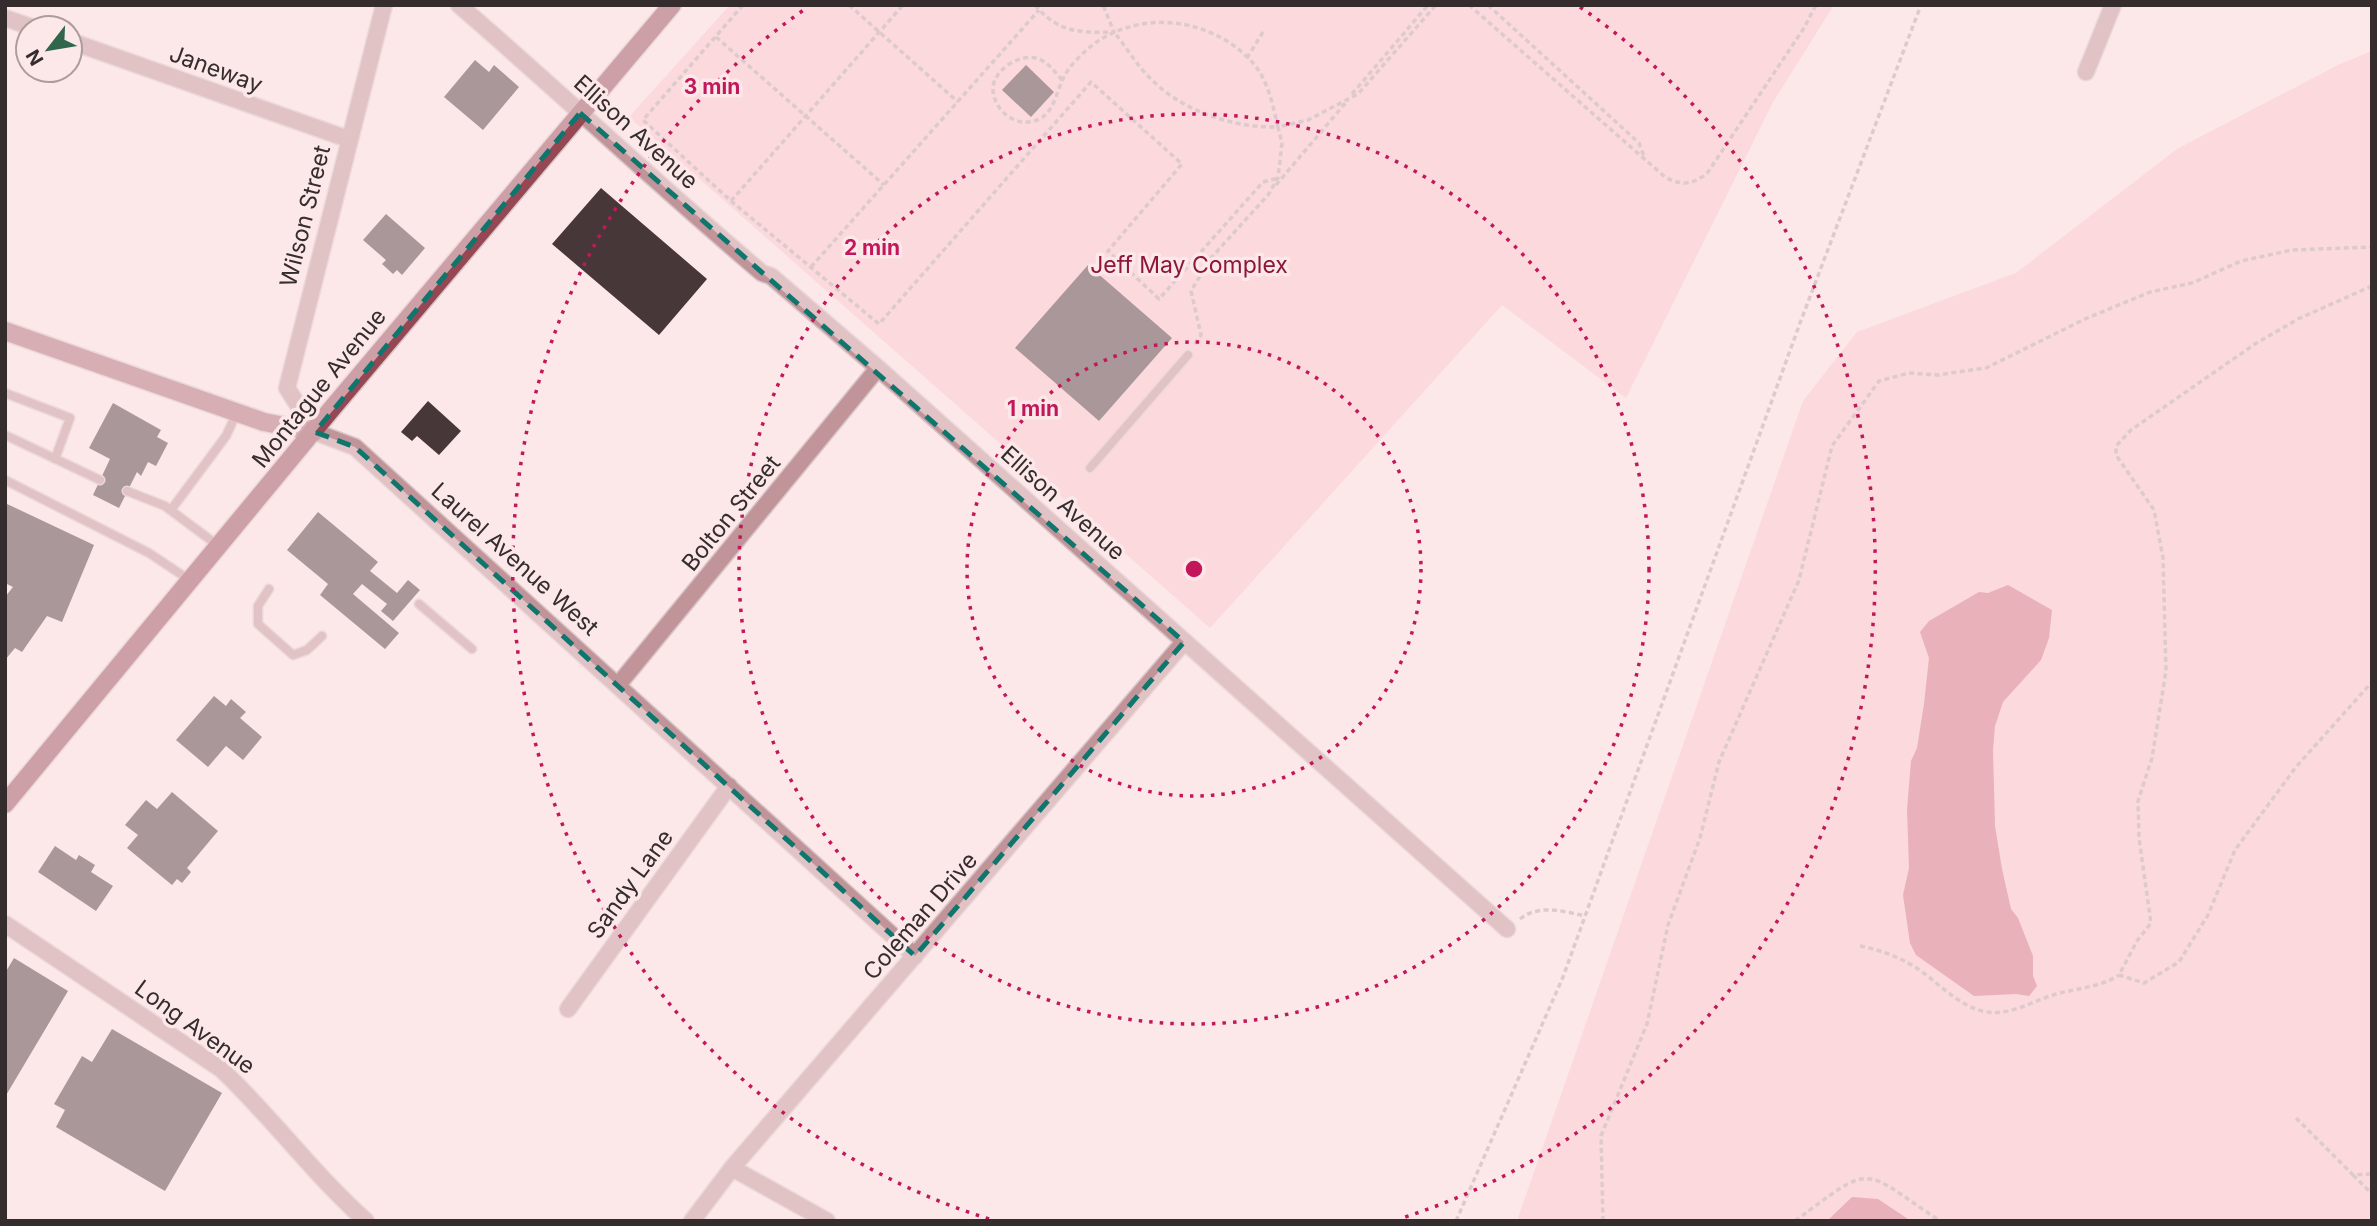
<svg xmlns="http://www.w3.org/2000/svg" width="2377" height="1226" viewBox="0 0 2377 1226" font-family="Inter,sans-serif">
<style>
.green{fill:#fbc7cd}
.water{fill:#d27080}
.building{fill:#473739}
.lines{fill:none;stroke-linecap:round;stroke-linejoin:round}
.lane-casing{stroke:#d8c5c7;stroke-width:11}
.street-casing{stroke:#d8c5c7;stroke-width:19}
.secondary-casing{stroke:#d8c5c7;stroke-width:21}
.primary-casing{stroke:#d8c5c7;stroke-width:21}
.path{stroke:#b8a7a9;stroke-width:3.5;stroke-dasharray:5 3.5;stroke-linecap:butt}
.lane{stroke:#c19499;stroke-width:8}
.street{stroke:#c19499;stroke-width:16}
.secondary{stroke:#a86871;stroke-width:18}
.primary{stroke:#954754;stroke-width:18}
.marked{fill:none;stroke:#0f766e;stroke-width:5;stroke-dasharray:14 9;stroke-linejoin:round}
.ring{fill:none;stroke:#c2185b;stroke-width:3.5;stroke-dasharray:3.5 7}
.labels{text-anchor:middle;dominant-baseline:central;stroke-width:7;stroke-linejoin:round;paint-order:stroke}
.street-label{font-size:23px;fill:#342c2d;stroke:#fce7e9}
.park-label{font-size:23px;fill:#8d1639;stroke:#fce7e9}
.centre{fill:#c2185b;stroke:#fce7e9;stroke-width:3.5}
.ring-label{font-size:21px;text-anchor:middle;font-weight:bold;fill:#c2185b;stroke:#fce7e9;stroke-width:7;stroke-linejoin:round;paint-order:stroke}
</style>
<rect width="100%" height="100%" fill="#fce7e9"/>
<path class="green" d="M730 5H1834L1773 102 1626 398 1502 305 1210 628 629 117Z
M2372 51V1221H1517L1803 401 1857 332 2016 273 2177 149 2338 65Z"/>
<path class="water" d="M2008 585 2052 610 2049 638 2041 660 2003 702 1995 726 1993 750 1995 826 2002 869 2011 909 2018 918 2033 956V976L2037 986 2029 996 2016 994 1974 996 1916 955 1910 943 1903 895 1909 868 1907 810 1911 761 1917 748 1924 704 1929 658 1920 632 1929 621 1979 592 1988 593Z
M1852 1197 1878 1199 1911 1221H1827Z"/>
<path class="building" d="M475 60 489 72 494 65 519 87 483 130 444 97Z
M1026 65 1054 92 1031 117 1002 90Z
M601 188 707 279 659 335 552 244Z
M386 214 425 248 402 275 397 270 393 274 382 264 386 260 363 240Z
M1088 265 1172 338 1099 421 1015 348Z
M428 401 461 431 439 455 417 436 412 441 401 432Z
M113 403 161 430 157 437 168 443 156 466 148 462 141 476 137 472 119 508 93 495 110 459 89 448Z
M5 503 94 545 62 622 47 616 22 652 15 648 5 660V597L13 587 5 583Z
M318 512 378 562 370 571 397 593 408 580 420 590 393 621 381 611 387 604 362 584 353 594 399 633 385 649 320 595 328 584 287 550Z
M214 696 226 706 231 699 246 712 240 718 262 737 243 760 226 746 208 767 176 740Z
M172 792 218 831 187 868 191 872 182 883 177 879 172 885 127 848 138 835 125 825 146 800 157 809Z
M55 846 76 860 79 855 95 865 91 872 113 886 96 911 38 872Z
M14 958 68 991 5 1097V973Z
M112 1029 222 1093 165 1191 56 1127 65 1110 54 1104 82 1056 92 1062Z"/>
<g class="lines">
<defs>
<path id="lane" d="M5 393 70 418 55 459
M5 435 100 480
M1090 468 1188 355
M5 480 149 553 191 581
M127 491 165 506 220 547
M171 510 226 436 237 412
M269 589 258 606V624L293 655 307 650 322 636
M419 604 472 649"/>
<path id="street" d="M384 5 287 388 315 432 355 447 915 956
M459 5C561 93 659 186 762 273L771 276 878 368 1507 929
M5 18 34 28
M70 41 348 139
M2086 72 2113 5
M618 685 878 368
M5 924 221 1069C272 1117 313 1174 366 1221
M568 1009 729 786
M732 1168 827 1221
M692 1221 732 1168 1184 642"/>
<path id="secondary" d="M5 331 264 422 315 432"/>
<path id="primary" d="M5 804 334 406 672 5"/>
</defs>
<use href="#lane" class="lane-casing"/>
<use href="#street" class="street-casing"/>
<use href="#secondary" class="secondary-casing"/>
<use href="#primary" class="primary-casing"/>
<path class="path" d="M743 5 643 120 731 201 879 324 1091 82 1182 164 1108 251 1159 299 1263 182 1278 178
M849 5 958 102
M1035 5C1058 33 1081 33 1114 32L1103 5
M1469 5 1665 177C1681 186 1694 185 1708 172L1804 28 1816 5
M1488 5 1639 143 1645 159
M716 37 884 185
M1247 58 1263 32
M1062 80C1055 72 1049 63 1039 59 1021 52 992 70 993 90 994 110 1015 127 1034 121 1053 117 1056 93 1063 79 1068 67 1080 56 1090 47 1139 8 1212 17 1253 63 1268 80 1273 106 1278 127 1234 128 1184 112 1152 80 1137 66 1127 48 1114 32
M1352 94 1428 5
M1276 185 1348 100
M731 201 903 5
M811 267 1039 10
M2372 286 2298 319 2255 344 2131 430 2116 446V455L2154 510 2163 558 2166 671 2152 758 2138 801 2139 838 2151 923 2137 941 2119 975 2144 983 2179 962 2208 915 2235 850 2296 767 2372 682
M1195 344 1201 335 1191 291 1211 258 1268 195 1278 178 1282 143 1278 127 1308 120 1358 94 1436 5
M1520 919C1539 904 1563 911 1585 916
M1860 946C1880 950 1897 956 1915 967 1942 984 1966 1017 2002 1012 2019 1010 2037 1000 2053 995 2076 988 2099 988 2119 975
M2296 1118 2353 1175 2372 1174
M2353 1175 2371 1193 2372 1188
M1456 1221 1563 977 1800 323 1921 5
M1603 1221 1601 1136 1647 1024 1668 925 1700 838 1719 762 1799 580 1832 446 1879 381 1909 373 1937 375 1986 368 2085 319 2150 292 2192 283 2241 261 2292 250 2372 247
M1795 1221C1875 1162 1859 1167 1940 1221"/>
<use href="#lane" class="lane"/>
<use href="#street" class="street"/>
<use href="#secondary" class="secondary"/>
<use href="#primary" class="primary"/>
</g>
<path d="M0 0H2377V1226H0ZM580 113 1184 642 915 956 355 447 315 432Z" fill="#fce7e9" fill-opacity=".55" fill-rule="evenodd"/>
<path class="marked" d="M580 113 1184 642 915 956 355 447 315 432Z"/>
<g class="ring">
<circle cx="1194" cy="569" r="227"/>
<circle cx="1194" cy="569" r="455"/>
<path d="M989 1219A682 682 0 0 1 808 7M1580 7A682 682 0 0 1 1399 1219"/>
</g>
<g class="labels">
<g class="street-label">
<text transform="translate(216 69) rotate(20)">Janeway</text>
<text transform="translate(636 132) rotate(42)">Ellison Avenue</text>
<text transform="translate(305 216) rotate(-76)">Wilson Street</text>
<text transform="translate(319 388) rotate(-51)">Montague Avenue</text>
<text transform="translate(1063 503) rotate(42)">Ellison Avenue</text>
<text transform="translate(731 513) rotate(-51)">Bolton Street</text>
<text transform="translate(515 559) rotate(42)">Laurel Avenue West</text>
<text transform="translate(630 884) rotate(-54)">Sandy Lane</text>
<text transform="translate(920 916) rotate(-49)">Coleman Drive</text>
<text transform="translate(195 1027) rotate(36)">Long Avenue</text>
</g>
<g class="park-label">
<text x="1189" y="265">Jeff May Complex</text>
</g>
</g>
<circle cx="1194" cy="569" r="10" class="centre"/>
<g class="ring-label">
<text x="712" y="94">3 min</text>
<text x="872" y="255">2 min</text>
<text x="1033" y="416">1 min</text>
</g>
<rect width="2377" height="1226" fill="none" stroke="#342c2d" stroke-width="14"/>
<g transform="translate(49 49) rotate(239)"><circle r="33" fill="#fce7e9" stroke="#ac9c9e" stroke-width="2"/>
<path d="M0-5L12 26L0 18L-12 26Z" fill="#30664c"/>
<text y="-10" font-size="19" font-weight="bold" text-anchor="middle" fill="#342c2d">N</text>
</g>
</svg>
